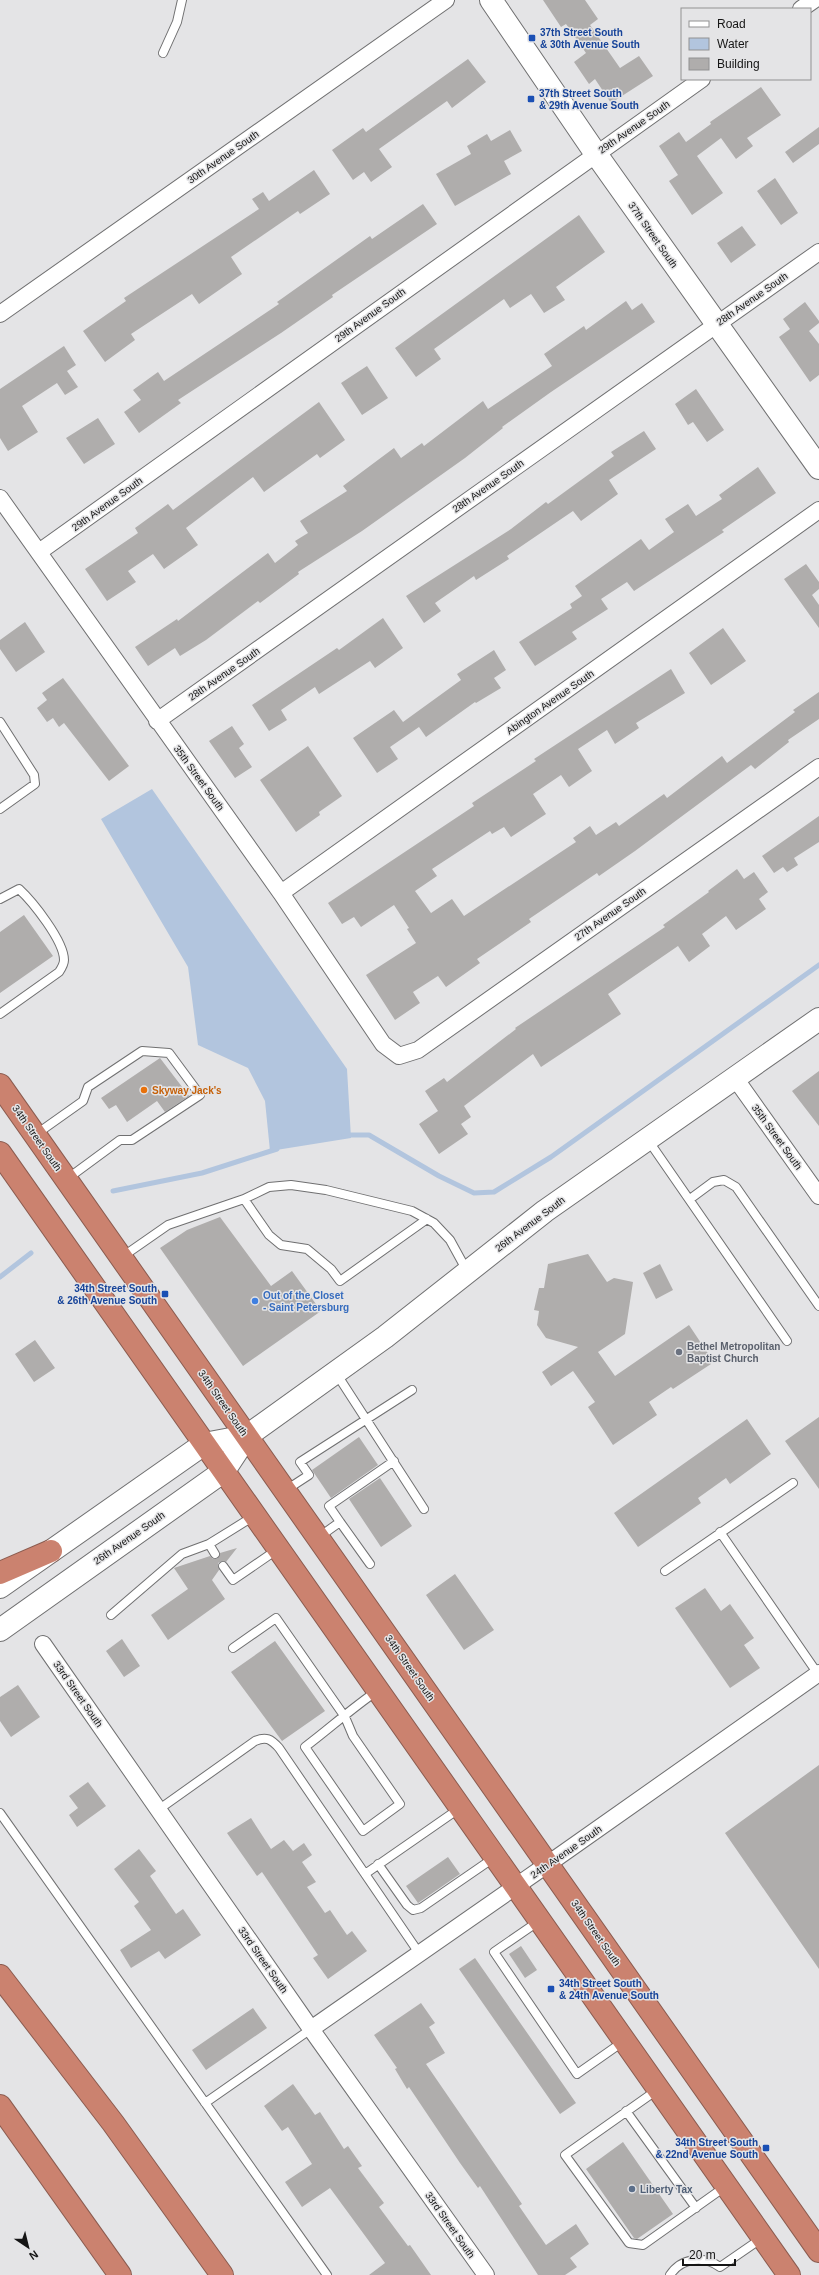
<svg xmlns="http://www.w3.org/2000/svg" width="819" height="2275" viewBox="0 0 819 2275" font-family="Arial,sans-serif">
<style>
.water{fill:#b2c5de}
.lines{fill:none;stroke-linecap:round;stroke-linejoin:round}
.stream{stroke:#b2c5de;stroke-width:5}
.building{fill:#afadac}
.lane-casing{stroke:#707071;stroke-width:10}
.street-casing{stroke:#707071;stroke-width:18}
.secondary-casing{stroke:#707071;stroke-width:24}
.highway-casing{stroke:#8b5c50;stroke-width:24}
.lane{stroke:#fff;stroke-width:8}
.street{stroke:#fff;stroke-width:16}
.secondary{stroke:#fff;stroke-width:22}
.highway{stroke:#cb826f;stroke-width:22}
.transit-dot{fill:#1a4fb4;stroke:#e4e4e6;stroke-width:1.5}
.food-dot{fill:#e8710a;stroke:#e4e4e6;stroke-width:1.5}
.shop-dot{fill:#3f7fe0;stroke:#e4e4e6;stroke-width:1.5}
.worship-dot{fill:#6b7280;stroke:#e4e4e6;stroke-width:1.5}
.service-dot{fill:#5c6f8a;stroke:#e4e4e6;stroke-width:1.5}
.labels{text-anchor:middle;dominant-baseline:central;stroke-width:3;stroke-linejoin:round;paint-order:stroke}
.transit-label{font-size:10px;font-weight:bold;fill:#164399;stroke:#e4e4e6;text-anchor:start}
.street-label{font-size:10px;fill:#151515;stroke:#e4e4e6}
.food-label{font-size:10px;font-weight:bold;fill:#c56008;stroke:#e4e4e6;text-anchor:start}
.shop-label{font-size:10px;font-weight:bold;fill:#366cbe;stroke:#e4e4e6;text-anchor:start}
.worship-label{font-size:10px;font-weight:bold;fill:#5b616d;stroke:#e4e4e6;text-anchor:start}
.service-label{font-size:10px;font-weight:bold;fill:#4e5e75;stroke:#e4e4e6;text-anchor:start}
</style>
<rect width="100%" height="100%" fill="#e4e4e6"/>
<path class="water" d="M152 789 347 1069 351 1138 270 1151 265 1101 248 1068 198 1045 188 967 101 819Z"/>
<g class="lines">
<path class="stream" d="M344 1135H369L439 1176 474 1193 494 1192 551 1157 819 965
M113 1191 202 1173 277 1149
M0 1277 31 1253"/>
</g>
<path class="building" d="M543 0H585L598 19 590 25 620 68 639 56 653 76 611 103 595 79 589 84 574 62 586 53 566 24 561 27Z
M468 59 486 82 452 108 447 101 379 149 392 167 371 182 364 172 353 180 332 150 363 128 366 132Z
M761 87 781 115 747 138 753 146 736 159 721 138 697 156 723 193 692 215 669 181 678 175 659 146 679 132 686 142 711 124 710 122Z
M819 127V144L793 163 785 152Z
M510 130 522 151 504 161 511 174 455 206 436 174 471 154 467 146 487 134 491 141Z
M314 170 330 194 300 214 298 211 231 257 242 274 199 304 192 294 131 334 135 340 105 362 83 331 126 301 124 298 259 209 252 199 263 192 269 201Z
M775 178 798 213 781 225 757 191Z
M423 204 437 224 332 295 333 297 281 333 178 400 181 403 139 433 124 412 141 400 133 390 158 372 164 381 279 304 277 302 370 236 372 239Z
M579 215 605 252 556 287 565 300 544 313 531 294 510 308 504 299 434 349 441 359 416 377 395 348Z
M742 226 756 245 731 263 717 243Z
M626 301 632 310 642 303 655 322 551 392 502 427 503 428 465 458 362 531 298 572 299 574 260 603 258 601 206 640 180 656 175 648 148 666 135 647 177 619 178 621 268 553 275 563 298 545 295 541 308 533 300 521 347 491 343 486 394 448 401 458 422 443 424 446 483 401 488 409 552 366 544 354 584 326 586 330Z
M805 302 819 321V323L809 331 819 344V375L810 382 779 337 790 329 783 319Z
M64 346 76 365 67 371 78 387 65 395 57 383 22 406 38 432 8 451 0 438V389Z
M367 366 388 398 362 415 341 383Z
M696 389 724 430 707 442 693 422 688 425 675 404Z
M319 402 345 440 320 458 317 454 264 492 253 477 186 528 198 545 164 569 153 554 128 571 136 582 107 601 85 569 138 533 135 528 168 504 173 510Z
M98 418 115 444 84 464 66 438Z
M644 431 656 449 609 480 618 494 581 521 573 511 507 556 509 559 476 580 474 576 435 603 441 611 424 623 406 596 511 529 546 502 548 504 614 456 611 452Z
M758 467 776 493 722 530 724 532 634 591 627 582 601 599 608 609 572 632 577 639 535 666 519 642 572 608 570 604 582 596 575 586 641 539 649 550 674 532 665 519 688 504 696 516 722 499 719 495Z
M806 564 819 582V589L812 595 819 605V628L784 579Z
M383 618 403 648 375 668 370 661 319 694 315 687 281 710 287 720 269 731 252 705 337 648 339 650Z
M25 622 45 652 16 672 0 649V640Z
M723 628 746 661 711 685 689 653Z
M494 650 506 670 494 678 501 688 476 703 475 702 426 737 419 727 390 747 398 759 377 773 353 738 394 710 403 722 461 680 457 674Z
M671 669 685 693 636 723 639 728 615 744 607 730 578 749 592 771 569 787 561 775 533 794 546 814 511 837 504 827 492 834 490 831 432 869 437 876 415 891 431 913 452 899 464 916 576 842 573 838 590 826 596 835 616 822 619 826 664 794 667 798 722 756 727 763 795 712 793 710 819 692V719L788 740 789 742 755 769 751 765 635 851 599 876 597 873 529 919 531 922 477 959 480 963 446 987 438 976 413 992 420 1003 395 1020 366 975 416 943 407 929 409 928 394 905 361 927 354 917 342 924 328 903 474 806 472 803 536 761 534 759Z
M63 678 129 766 109 781 64 723 59 727 53 718 47 722 37 708 47 700 42 693Z
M232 726 244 744 239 748 252 767 235 778 209 741Z
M308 746 342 796 319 812 320 815 296 832 260 780Z
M819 816V842L794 858 798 865 787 872 783 867 774 873 762 856Z
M737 869 744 879 754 872 768 892 759 899 766 909 736 930 726 916 702 934 710 946 689 962 678 946 608 994 621 1014 541 1067 533 1054 464 1106 471 1117 461 1124 468 1134 439 1154 419 1124 438 1111 425 1091 444 1078 447 1082 516 1029 515 1028 665 927 663 925 709 892 708 891Z
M24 915 53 956 0 993V932Z
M160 1058 189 1096 165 1112 157 1101 127 1122 116 1105 109 1109 101 1098Z
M819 1071V1126L792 1091Z
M220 1217 271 1286 292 1271 321 1311 243 1366 160 1248 187 1230Z
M588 1254 607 1282 614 1278 633 1282 625 1334 598 1352 615 1376 689 1325 711 1358 708 1360 711 1364 673 1389 671 1387 649 1402 657 1415 613 1445 588 1407 595 1402 573 1371 551 1386 542 1372 578 1347 546 1338 537 1325 539 1311 534 1310 539 1288H544L548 1264Z
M660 1264 673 1290 656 1299 643 1273Z
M35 1340 55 1368 34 1382 15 1354Z
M819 1417V1489L785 1441Z
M747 1419 771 1454 730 1484 726 1478 698 1498 701 1503 638 1547 614 1513Z
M359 1437 378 1465 331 1498 312 1470Z
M380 1478 412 1526 381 1547 349 1499Z
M237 1548 226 1562 222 1561 218 1563 219 1570 212 1580 225 1599 168 1640 151 1615 188 1589 174 1568 210 1556 213 1559H217L220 1553Z
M455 1574 494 1630 464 1650 426 1595Z
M705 1588 721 1611 730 1604 754 1638 744 1645 760 1668 730 1688 675 1608Z
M122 1639 140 1666 124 1677 106 1651Z
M275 1641 325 1711 282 1741 231 1672Z
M18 1685 40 1717 11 1737 0 1721V1697Z
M819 1765V1969L725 1833Z
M88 1782 106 1806 77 1827 69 1815 78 1808 69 1796Z
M251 1818 271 1849 284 1840 293 1851 304 1843 312 1855 302 1862 316 1882 307 1887 325 1913 330 1910 347 1935 352 1931 367 1951 328 1979 313 1958 318 1955 262 1872 257 1876 227 1833Z
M139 1849 156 1871 150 1876 176 1914 183 1909 201 1935 165 1959 159 1951 131 1968 120 1950 151 1930 134 1906 139 1902 114 1869Z
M448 1857 460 1874 418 1903 406 1886Z
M521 1946 537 1970 525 1978 509 1954Z
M475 1958 576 2103 560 2114 459 1969Z
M421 2003 435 2023 429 2027 445 2053 426 2064 522 2204 519 2206 546 2245 576 2224 589 2244 570 2258 577 2267 565 2275H538L480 2186 478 2188 460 2163 409 2087 407 2089 395 2069 397 2068 374 2035Z
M253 2008 267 2028 206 2070 192 2050Z
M293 2084 315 2115 320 2112 344 2149 348 2146 362 2166 358 2168 384 2203 379 2207 408 2246 410 2245 431 2275H369L385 2263 330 2188 302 2207 285 2182 312 2164 288 2127 282 2131 264 2106Z
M623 2142 673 2214 637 2239 634 2238 586 2169Z"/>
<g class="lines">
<defs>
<path id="lane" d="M163 53 177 22 182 0
M0 722 34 775 35 784 0 809
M0 899 19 889C33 902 64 941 64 960 64 964 61 969 59 972L0 1014
M35 1135 83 1101 88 1087 142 1051 169 1053 200 1095 132 1140H120L67 1179
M648 1140 787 1341
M244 1199 269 1235 281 1245 307 1249 331 1269 340 1281 427 1219
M690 1199 713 1182 724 1180 736 1187 819 1306
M122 1257 168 1225 244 1199 269 1187 291 1185 326 1190 412 1211 434 1223 450 1240 467 1271
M336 1373 424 1509
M286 1490 309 1475 300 1462 412 1390
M340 1522 370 1564
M720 1532 818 1674
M319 1537 340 1522 329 1506 394 1461
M215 1554 209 1544 254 1516
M223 1566 233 1580 278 1549
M665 1571 793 1483
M111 1615 182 1554 209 1544
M233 1648 276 1618 345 1717 353 1736 400 1804 363 1831 305 1747C329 1729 352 1708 377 1691
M158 1810 255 1741C266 1736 271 1739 279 1748L419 1953
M0 1813 327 2275
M378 1864 407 1905 413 1910 421 1908 495 1857
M365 1874 460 1808
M539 1921 494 1952 577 2074 624 2041
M657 2090 565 2155 629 2243 643 2245 726 2186
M205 2103 311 2029
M626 2111 696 2208
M670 2275C681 2258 704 2255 720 2267L762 2238"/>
<path id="street" d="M801 9 814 0
M0 314 446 0
M0 498 281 893 383 1044 399 1056 418 1050 819 767
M39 552 702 79
M157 721 819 252
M281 893 819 510
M735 1078 819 1196
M43 1644 311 2029 486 2275
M311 2029 548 1864 819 1673"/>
<path id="secondary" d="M491 0 596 154 819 468
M0 1587 204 1444 247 1436
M0 1630 224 1471 247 1436 385 1337 545 1211 819 1019"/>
<path id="highway" d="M0 1085 819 2251
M0 1153 789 2275
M0 1573 51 1551
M0 1976 113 2123 222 2275
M0 2106 120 2275"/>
</defs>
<use href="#lane" class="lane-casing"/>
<use href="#street" class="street-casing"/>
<use href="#secondary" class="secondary-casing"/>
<use href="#highway" class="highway-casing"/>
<use href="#lane" class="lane"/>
<use href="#street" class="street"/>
<use href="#secondary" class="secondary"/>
<use href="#highway" class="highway"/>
</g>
<g class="transit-dot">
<rect x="528" y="34" width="8" height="8" rx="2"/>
<rect x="527" y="95" width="8" height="8" rx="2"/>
<rect x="161" y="1290" width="8" height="8" rx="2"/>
<rect x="547" y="1985" width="8" height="8" rx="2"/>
<rect x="762" y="2144" width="8" height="8" rx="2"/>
</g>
<circle class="food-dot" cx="144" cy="1090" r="4"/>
<circle class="shop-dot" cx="255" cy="1301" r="4"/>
<circle class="worship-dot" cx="679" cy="1352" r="4"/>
<circle class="service-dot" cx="632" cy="2189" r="4"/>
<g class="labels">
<g class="transit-label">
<text x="540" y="32">37th Street South<tspan x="540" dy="12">&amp; 30th Avenue South</tspan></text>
<text x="539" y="93">37th Street South<tspan x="539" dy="12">&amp; 29th Avenue South</tspan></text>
<text x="157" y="1288" text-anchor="end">34th Street South<tspan x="157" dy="12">&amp; 26th Avenue South</tspan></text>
<text x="559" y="1983">34th Street South<tspan x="559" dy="12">&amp; 24th Avenue South</tspan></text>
<text x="758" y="2142" text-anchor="end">34th Street South<tspan x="758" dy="12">&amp; 22nd Avenue South</tspan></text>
</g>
<g class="street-label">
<text transform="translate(634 127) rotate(-35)">29th Avenue South</text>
<text transform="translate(223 157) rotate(-35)">30th Avenue South</text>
<text transform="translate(653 235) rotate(55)">37th Street South</text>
<text transform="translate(752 299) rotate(-35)">28th Avenue South</text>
<text transform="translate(370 315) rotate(-36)">29th Avenue South</text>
<text transform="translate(488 486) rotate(-35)">28th Avenue South</text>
<text transform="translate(107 504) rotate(-36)">29th Avenue South</text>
<text transform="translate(224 674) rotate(-35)">28th Avenue South</text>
<text transform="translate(550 702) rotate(-35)">Abington Avenue South</text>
<text transform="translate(199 778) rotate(54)">35th Street South</text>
<text transform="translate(610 914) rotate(-35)">27th Avenue South</text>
<text transform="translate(777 1137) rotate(54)">35th Street South</text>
<text transform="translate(37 1138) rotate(55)">34th Street South</text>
<text transform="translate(530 1224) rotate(-37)">26th Avenue South</text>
<text transform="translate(223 1403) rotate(55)">34th Street South</text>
<text transform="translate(129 1538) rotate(-35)">26th Avenue South</text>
<text transform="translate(410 1668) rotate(55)">34th Street South</text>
<text transform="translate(78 1694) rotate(55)">33rd Street South</text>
<text transform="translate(566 1852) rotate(-35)">24th Avenue South</text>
<text transform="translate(596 1933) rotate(55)">34th Street South</text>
<text transform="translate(263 1960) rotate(55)">33rd Street South</text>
<text transform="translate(450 2225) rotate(55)">33rd Street South</text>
</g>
<g class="food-label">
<text x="152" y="1090">Skyway Jack's</text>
</g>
<g class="shop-label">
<text x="263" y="1295">Out of the Closet<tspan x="263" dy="12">- Saint Petersburg</tspan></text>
</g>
<g class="worship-label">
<text x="687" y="1346">Bethel Metropolitan<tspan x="687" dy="12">Baptist Church</tspan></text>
</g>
<g class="service-label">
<text x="640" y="2189">Liberty Tax</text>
</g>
</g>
<rect x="681" y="8" width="130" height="72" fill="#e4e4e6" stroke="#919192"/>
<rect x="689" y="21" width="20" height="6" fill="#ffffff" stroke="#919192"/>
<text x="717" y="28" font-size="12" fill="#151515">Road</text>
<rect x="689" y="38" width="20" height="12" fill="#b2c5de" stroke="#919192"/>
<text x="717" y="48" font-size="12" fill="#151515">Water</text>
<rect x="689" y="58" width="20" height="12" fill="#afadac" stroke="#919192"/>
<text x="717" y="68" font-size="12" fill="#151515">Building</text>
<g transform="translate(28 2247) rotate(145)" stroke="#e4e4e6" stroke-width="3" paint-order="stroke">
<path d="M0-3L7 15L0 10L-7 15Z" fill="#151515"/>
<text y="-6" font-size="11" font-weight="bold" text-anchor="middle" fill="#151515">N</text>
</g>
<path d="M683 2259v6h52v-6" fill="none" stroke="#151515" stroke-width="2"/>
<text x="689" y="2259" font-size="12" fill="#151515" stroke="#e4e4e6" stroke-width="3" paint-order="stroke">20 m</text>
</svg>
